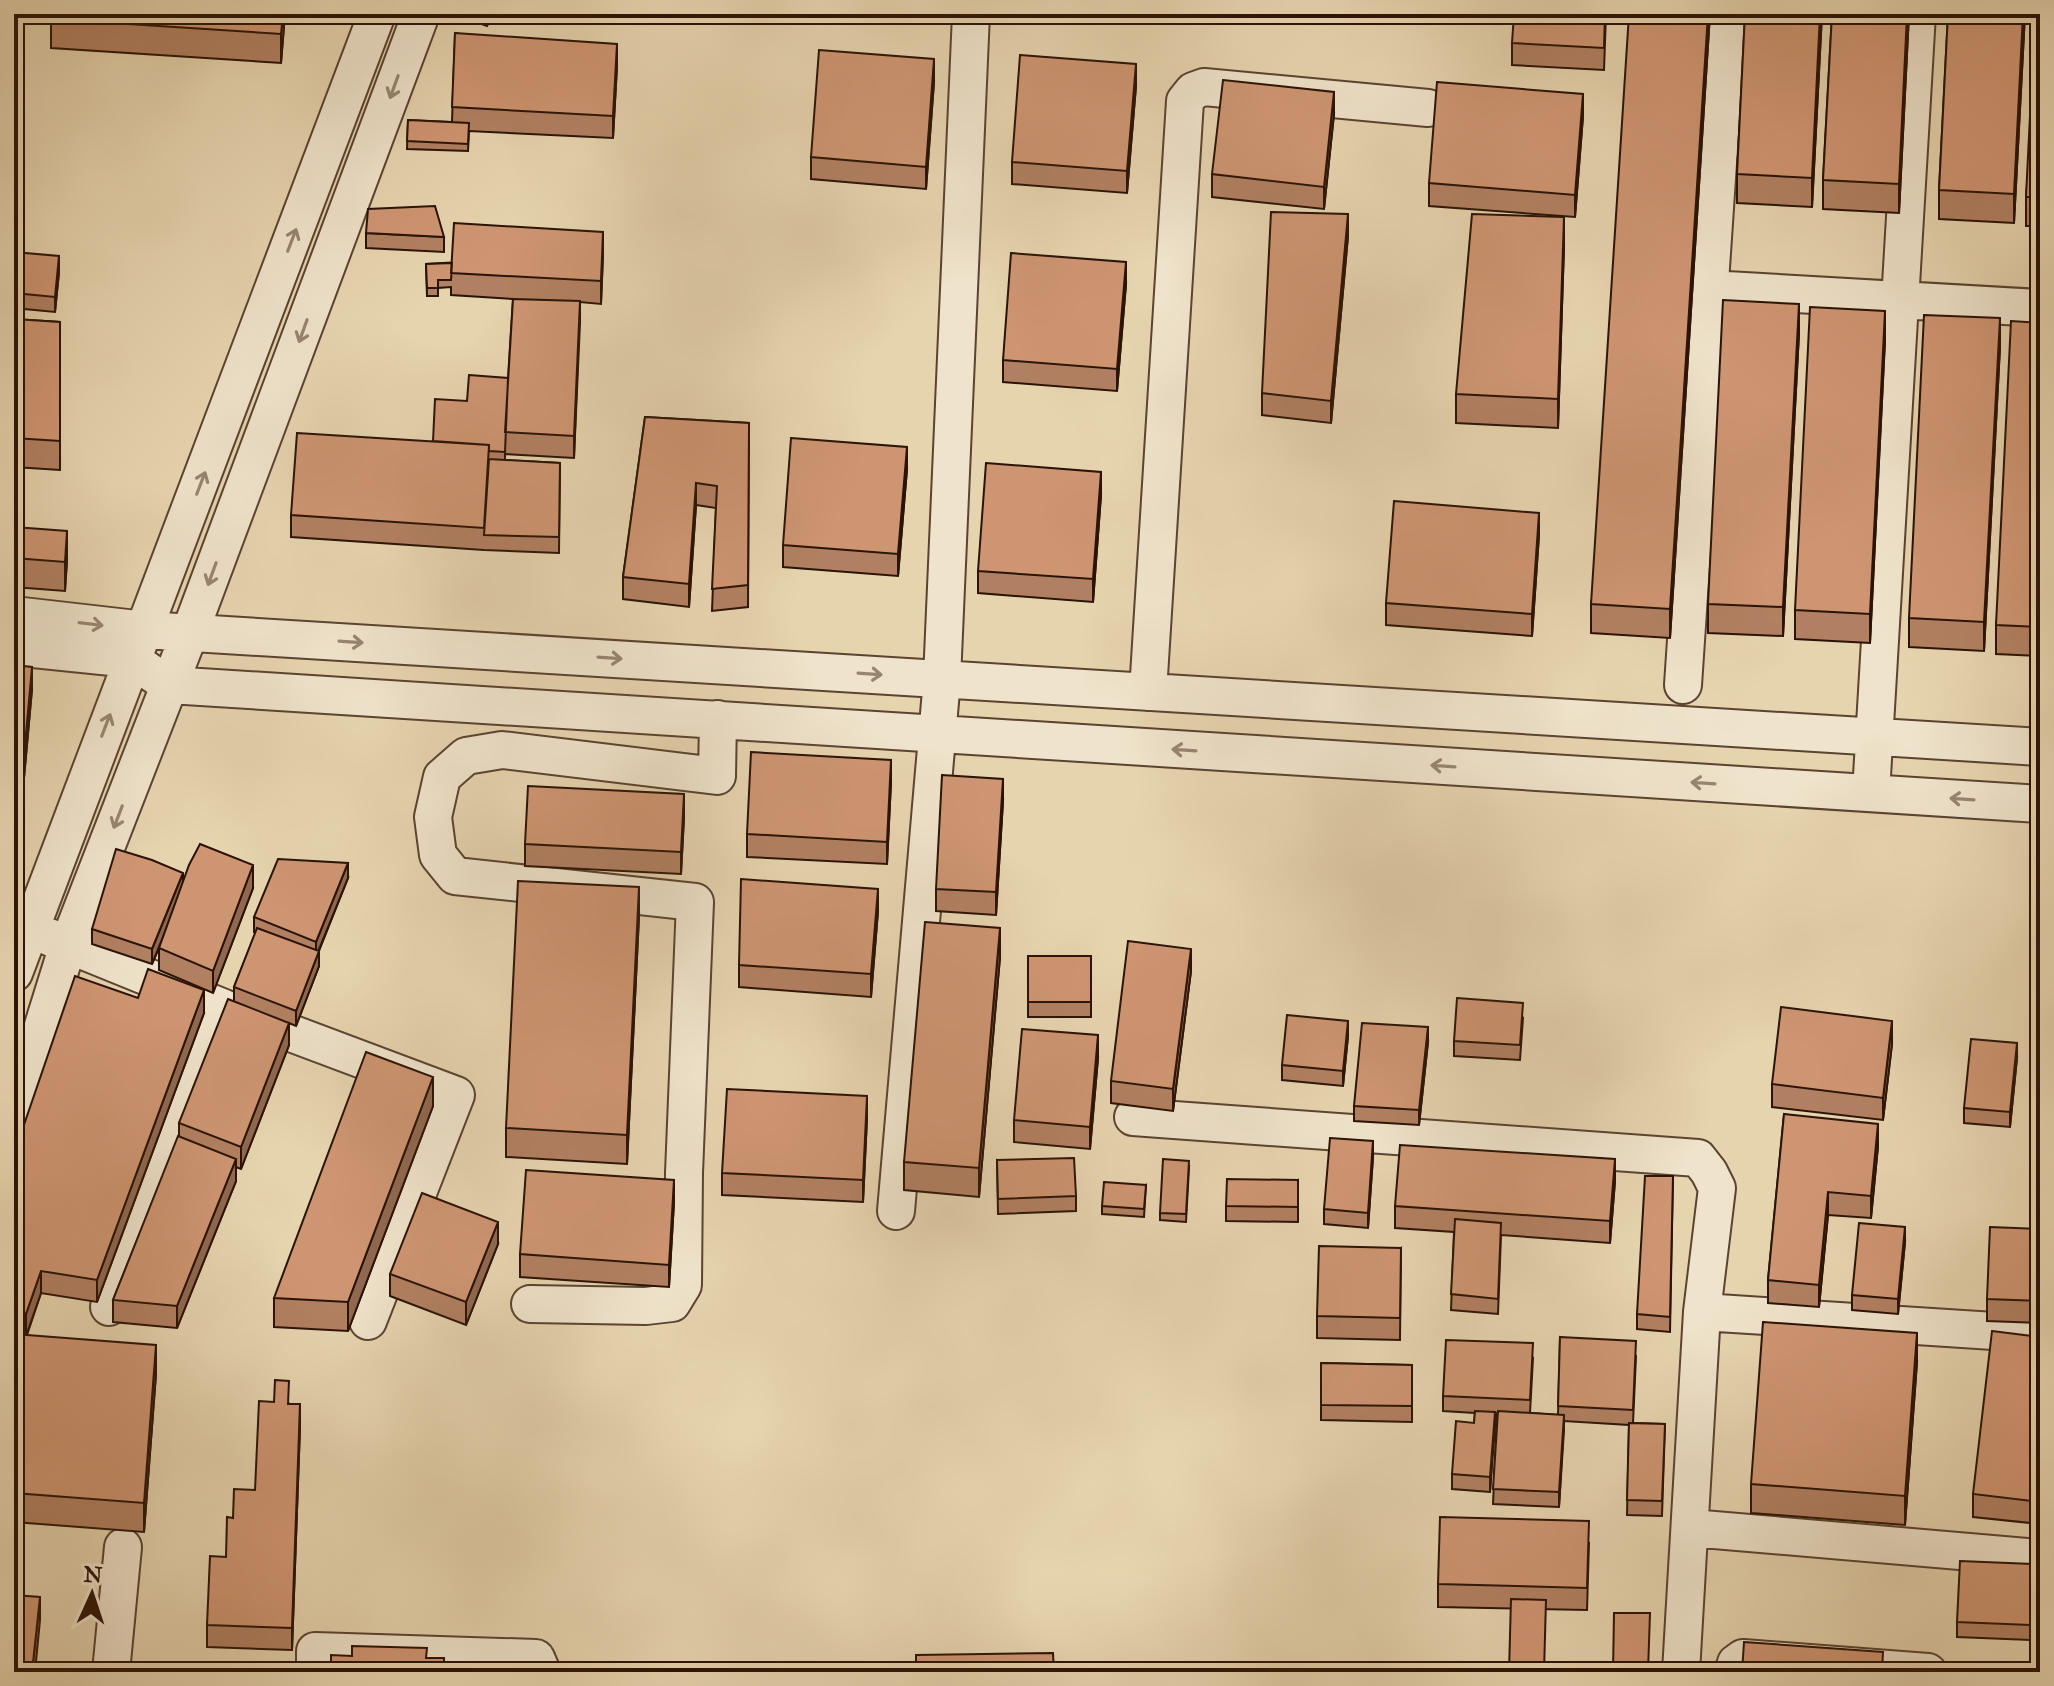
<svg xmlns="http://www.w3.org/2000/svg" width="2054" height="1686" viewBox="0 0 2054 1686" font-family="'IM FELL Great Primer',serif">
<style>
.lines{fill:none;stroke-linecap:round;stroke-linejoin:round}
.minor-casing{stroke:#5a4330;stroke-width:40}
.minor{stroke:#efe3cb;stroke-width:36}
.wall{fill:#b18062;stroke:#2b1306;stroke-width:2}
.shaded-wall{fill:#906850;stroke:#2b1306;stroke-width:2}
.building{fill:#ce9572;stroke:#2b1306;stroke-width:2}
.oneway{stroke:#978572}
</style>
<rect width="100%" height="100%" fill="#e6d4af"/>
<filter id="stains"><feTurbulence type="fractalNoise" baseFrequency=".0025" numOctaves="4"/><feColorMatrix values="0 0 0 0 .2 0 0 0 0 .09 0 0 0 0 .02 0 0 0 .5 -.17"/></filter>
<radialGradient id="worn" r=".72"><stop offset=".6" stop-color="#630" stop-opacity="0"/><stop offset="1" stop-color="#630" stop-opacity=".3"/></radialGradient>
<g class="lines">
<defs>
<path id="minor" d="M1709 289 2040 308
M14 615 145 630 2040 747
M14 647 131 659 169 685 2040 804
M1683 685 1728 14
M1148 692 1185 101 1193 91 1204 87 1428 108
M1871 793 1917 14
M49 937 224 1008 456 1095 368 1321
M14 973 377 14
M1133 1117 1698 1158 1709 1172 1717 1188 1702 1312 1681 1672
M14 1119 68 945 190 632 421 14
M896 1211 942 679 971 14
M530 1304 646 1306 672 1303 683 1285 684 1173 695 902 455 876 438 855 433 817 442 777 466 756 502 750 717 776 718 719
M109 1307 224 1008
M1702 1312 2040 1334
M1691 1528 2040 1558
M111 1672 123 1547
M315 1672V1651L536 1658 542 1672
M1733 1672 1736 1663 1743 1658 1928 1672"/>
</defs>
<use href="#minor" class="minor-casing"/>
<use href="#minor" class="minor"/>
</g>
<path class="wall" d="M51 14H285L281 63 51 48Z
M453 14H492L487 26Z
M1320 14H1391V23L1320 22Z
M1606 14 1604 70 1512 65V43Z
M1710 14 1670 638 1591 633V604Z
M1745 14H1822L1812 207 1737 203V174Z
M1832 14H1909L1899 213 1823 209V180Z
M1948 14H2025L2014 223 1939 219V190Z
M2040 14V226H2026V197Z
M455 33 617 66 613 138 469 131 468 151 407 149 408 120 452 122Z
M934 82 926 189 811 179V157Z
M1136 86 1127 193 1012 184V162Z
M1334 114 1324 209 1212 197V174Z
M1583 116 1575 217 1429 206V183Z
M366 233 444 237V252L366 248Z
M1348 236 1331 423 1262 415V393Z
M1564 246 1558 428 1456 423V394Z
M14 252 59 272 55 312 14 308Z
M603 254 601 304 580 302 574 458 505 454V460L560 463 559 553 484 550 291 537V515L433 441 467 401 508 378 513 299 451 295V287L438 288V296H427L426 264Z
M1126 284 1117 391 1003 382V360Z
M14 319 60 322V470L14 467Z
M2040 323V656L1996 654V625Z
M1799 333 1783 636 1708 633V604Z
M1885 340 1870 643 1795 639V610Z
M2000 347 1984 651 1909 647V618Z
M645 417 749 423 748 607 712 611 716 508 696 505 689 607 623 599V577Z
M907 469 898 576 783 567V545Z
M1101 495 1093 602 978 593V571Z
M14 527 67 560 65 591 14 587Z
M1539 535 1532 636 1386 625V603Z
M14 665 32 689 22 800 14 799Z
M891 782 887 864 747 857V834Z
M1003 801 996 915 936 911V889Z
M684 817 681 874 525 866V844Z
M348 878 319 951V966L296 1026 289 1023V1045L241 1169 236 1167V1181L177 1328 113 1322V1300L179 1136V1123L234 1001V987L256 932H254V917Z
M183 880 253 888 213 993 159 970V948L152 964 92 944V929Z
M878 911 871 997 739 987V965Z
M639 916 627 1164 506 1157V1128Z
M1028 956H1091V1017H1028Z
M1000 957 979 1197 904 1190V1162Z
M1191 971 1173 1111 1111 1103V1081Z
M138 998 204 1013 97 1302 41 1293 27 1335 156 1374 144 1532 14 1522V1334L23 1335 14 1332V1154Z
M1523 1018 1520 1060 1454 1056V1041Z
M1348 1036 1343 1086 1282 1080V1065Z
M1428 1042 1419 1125 1354 1121V1106Z
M1892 1044 1883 1120 1772 1107V1084Z
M1098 1058 1090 1149 1014 1142V1120Z
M2017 1058 2010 1127 1964 1123V1108Z
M433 1106 348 1331 274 1327V1298Z
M1784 1114 1878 1146 1871 1218 1828 1215 1819 1307 1768 1303V1280Z
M867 1118 863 1202 722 1195V1173Z
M2040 1156V1220H2037Z
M1373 1157 1368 1228 1324 1224V1209Z
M997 1160 1076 1196V1211L998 1214Z
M1189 1168 1186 1222 1160 1220V1213Z
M1673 1176 1670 1332 1637 1329V1314Z
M1298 1180V1222L1226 1221V1206Z
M1615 1181 1610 1243 1501 1235 1498 1314 1451 1310 1454 1232 1395 1228V1206Z
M1146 1185 1144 1217 1102 1214V1206Z
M674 1202 669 1287 520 1277V1254Z
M2040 1229V1323L1987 1321V1299Z
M1905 1242 1898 1314 1852 1310V1295Z
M498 1244 466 1325 390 1296V1274Z
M1401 1248 1400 1340 1317 1338V1316Z
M1560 1337 1636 1356 1633 1423 1665 1424 1662 1516 1627 1515 1629 1425 1564 1421 1559 1507 1493 1504 1497 1413H1495L1490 1492 1452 1489V1474L1474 1423 1475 1413 1443 1411V1396L1533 1358 1530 1413 1558 1415Z
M2040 1337V1524L1973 1517V1494Z
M1917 1362 1905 1525 1751 1513V1484Z
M1321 1363 1412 1365V1422L1321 1420Z
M289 1404 300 1427 292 1650 207 1647V1625L226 1557 255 1490Z
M1589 1543 1587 1610 1438 1607V1584Z
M2032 1579 2030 1640 1957 1637V1622Z"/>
<path class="shaded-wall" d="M283 14H285L281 63V34Z
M489 14H492L487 26V19Z
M1708 14H1710L1670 638V609Z
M1820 14H1822L1812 207V178Z
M1907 14H1909L1899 213V184Z
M2023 14H2025L2014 223V194Z
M617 44V66L613 138V116Z
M934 59V82L926 189V167Z
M1136 64V86L1127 193V171Z
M1334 92V114L1324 209V187Z
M1583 94V116L1575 217V195Z
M1348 214V236L1331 423V401Z
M1564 217V246L1558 428V399Z
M603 232V254L601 304V281Z
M59 256V272L55 312V297Z
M1126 262V284L1117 391V369Z
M580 301V323L574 458V436Z
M1799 304V333L1783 636V607Z
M1885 311V340L1870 643V614Z
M2000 318V347L1984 651V622Z
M907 447V469L898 576V554Z
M1101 472V495L1093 602V579Z
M696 483V505L689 607V584Z
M1539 513V535L1532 636V614Z
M67 531V560L65 591V562Z
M32 667V689L22 800V778Z
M891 760V782L887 864V842Z
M1003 779V801L996 915V892Z
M684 794V817L681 874V852Z
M348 863V878L316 957V942Z
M253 865V888L213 993V971Z
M183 873V889L152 964V949Z
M639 887V916L627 1164V1135Z
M878 889V911L871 997V974Z
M1000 928V957L979 1197V1168Z
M1191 949V971L1173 1111V1089Z
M319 951V966L296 1026V1011Z
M204 990V1013L97 1302V1280Z
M1348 1021V1036L1343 1086V1071Z
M1892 1021V1044L1883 1120V1098Z
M289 1023V1045L241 1169V1147Z
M1428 1027V1042L1419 1125V1110Z
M1098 1035V1058L1090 1149V1127Z
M2017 1043V1058L2010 1127V1112Z
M433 1077V1106L348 1331V1302Z
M867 1096V1118L863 1202V1180Z
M1878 1124V1146L1871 1218V1196Z
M1373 1141V1157L1368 1228V1213Z
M236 1159V1181L177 1328V1306Z
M1615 1159V1181L1610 1243V1221Z
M674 1180V1202L669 1287V1265Z
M1828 1192V1215L1819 1307V1285Z
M498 1222V1244L466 1325V1302Z
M1905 1227V1242L1898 1314V1299Z
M41 1271V1293L26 1336V1314Z
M1917 1333V1362L1905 1525V1496Z
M156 1345V1374L144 1532V1503Z
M300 1404V1427L292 1650V1628Z
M1495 1412V1427L1490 1492V1477Z
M1564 1415V1430L1559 1507V1492Z
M40 1597V1620L35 1672H32Z"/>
<path class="building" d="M51 14H283L281 34 51 19Z
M474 14H489L487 19Z
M1514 14H1605L1604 48 1512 43Z
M1629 14H1708L1670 609 1591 604Z
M1745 14H1820L1812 178 1737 174Z
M1832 14H1907L1899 184 1823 180Z
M1948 14H2023L2014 194 1939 190Z
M2035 14H2040V197H2026Z
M455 33 617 44 613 116 452 107Z
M819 50 934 59 926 167 811 157Z
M1020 55 1136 64 1127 171 1012 162Z
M1223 80 1334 92 1324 187 1212 174Z
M1437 82 1583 94 1575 195 1429 183Z
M408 120 469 123 468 144 407 141Z
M435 206 444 237 366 233 368 209Z
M1271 212 1348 214 1331 401 1262 393Z
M1472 214 1564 217 1558 399 1456 394Z
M454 223 603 232 601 281 451 273Z
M14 252 59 256 55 297 14 293Z
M1011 253 1126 262 1117 369 1003 360Z
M452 263 451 280H438V288H427L426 264Z
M513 299 580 301 574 436 505 432Z
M1723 300 1799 304 1783 607 1708 604Z
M1810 307 1885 311 1870 614 1795 610Z
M1924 315 2000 318 1984 622 1909 618Z
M14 319 60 322V441L14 438Z
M2011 321 2040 323V627L1996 625Z
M469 375 508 378 505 452 489 451V445L433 441 435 399 467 401Z
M645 417 749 423 748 585 712 589 717 486 696 483 689 584 623 577Z
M297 433 489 445 484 528 291 515Z
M791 438 907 447 898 554 783 545Z
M489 459 560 463 559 537 484 535Z
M986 463 1101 472 1093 579 978 571Z
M1394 501 1539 513 1532 614 1386 603Z
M14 527 67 531 65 562 14 558Z
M14 665 32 667 22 778 14 777Z
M751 752 891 760 887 842 747 834Z
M942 775 1003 779 996 892 936 889Z
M528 786 684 794 681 852 525 844Z
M200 844 253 865 213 971 159 948 189 865Z
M116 849 152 860 183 873 152 949 92 929Z
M278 859 348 863 316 942 254 917Z
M741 879 878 889 871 974 739 965Z
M518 881 639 887 627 1135 506 1128Z
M925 922 1000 928 979 1168 904 1162Z
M257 928 319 951 296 1011 234 987Z
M1128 941 1191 949 1173 1089 1111 1081Z
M1028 956H1091V1002H1028Z
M148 969 204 990 97 1280 41 1271 26 1314 14 1310V1154L75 976 138 998Z
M1457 998 1523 1003 1520 1045 1454 1041Z
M228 999 289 1023 241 1147 179 1123Z
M1781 1007 1892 1021 1883 1098 1772 1084Z
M1287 1015 1348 1021 1343 1071 1282 1065Z
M1362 1023 1428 1027 1419 1110 1354 1106Z
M1022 1029 1098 1035 1090 1127 1014 1120Z
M1971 1039 2017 1043 2010 1112 1964 1108Z
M366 1052 433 1077 348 1302 274 1298Z
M727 1089 867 1096 863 1180 722 1173Z
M1784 1114 1878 1124 1871 1196 1828 1192 1819 1285 1768 1280Z
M178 1136 236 1159 177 1306 113 1300Z
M1330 1138 1373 1141 1368 1213 1324 1209Z
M1400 1145 1615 1159 1610 1221 1395 1206Z
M2040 1156V1205H2037Z
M1074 1158 1076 1196 998 1199 997 1160Z
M1163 1159 1189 1161 1186 1214 1160 1213Z
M526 1170 674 1180 669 1265 520 1254Z
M1645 1176H1673L1670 1317 1637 1314Z
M1227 1179 1298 1180V1207L1226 1206Z
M1104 1182 1146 1185 1144 1209 1102 1206Z
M422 1193 498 1222 466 1302 390 1274Z
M1455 1219 1501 1223 1498 1299 1451 1294Z
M1859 1223 1905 1227 1898 1299 1852 1295Z
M1990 1227 2040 1229V1301L1987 1299Z
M1319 1246 1401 1248 1400 1318 1317 1316Z
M1763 1322 1917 1333 1905 1496 1751 1484Z
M1992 1331 2040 1337V1502L1973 1494Z
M14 1334 156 1345 144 1503 14 1493Z
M1560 1337 1636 1341 1633 1410 1558 1406Z
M1446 1340 1533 1343 1530 1400 1443 1396Z
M1321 1363 1412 1365V1406L1321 1405Z
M275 1380 289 1381 288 1404H300L292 1628 207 1625 210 1556 226 1557 227 1517 233 1518 234 1489 255 1490 259 1401 274 1402Z
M1475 1411 1495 1412 1490 1477 1452 1474 1456 1421 1474 1423Z
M1498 1411 1564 1415 1559 1492 1493 1489Z
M1629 1423 1665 1424 1662 1501 1627 1500Z
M1440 1517 1589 1521 1587 1588 1438 1584Z
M1960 1561 2032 1564 2030 1625 1957 1622Z
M14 1595 40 1597 32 1672H14Z
M1511 1599 1546 1600 1544 1672H1509Z
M1614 1613H1650L1648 1672H1613Z
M1744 1642 1883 1652 1882 1672H1742Z
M352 1646 427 1648 426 1658H444V1672H331V1655L352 1656Z
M1053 1653 1054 1672H916V1655Z
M1958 1662 2030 1665V1672H1957Z"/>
<defs><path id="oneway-shaft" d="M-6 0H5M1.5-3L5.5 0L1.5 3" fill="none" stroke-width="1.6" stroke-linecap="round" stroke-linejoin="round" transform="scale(2)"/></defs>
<g class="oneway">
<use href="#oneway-shaft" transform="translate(394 87) rotate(110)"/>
<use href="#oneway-shaft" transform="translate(292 240) rotate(-69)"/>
<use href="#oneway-shaft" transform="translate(303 331) rotate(110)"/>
<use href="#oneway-shaft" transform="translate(201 483) rotate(-69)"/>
<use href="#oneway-shaft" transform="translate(212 574) rotate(110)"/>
<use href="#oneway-shaft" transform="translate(91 624) rotate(7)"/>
<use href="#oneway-shaft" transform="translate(351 642) rotate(4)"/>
<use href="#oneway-shaft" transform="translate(610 658) rotate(4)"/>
<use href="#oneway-shaft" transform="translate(870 674) rotate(4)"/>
<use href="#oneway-shaft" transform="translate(106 725) rotate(-69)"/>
<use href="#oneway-shaft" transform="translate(1184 750) rotate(-176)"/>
<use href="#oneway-shaft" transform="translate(1443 766) rotate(-176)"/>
<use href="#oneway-shaft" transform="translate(1703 783) rotate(-176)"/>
<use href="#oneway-shaft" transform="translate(1962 799) rotate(-176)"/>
<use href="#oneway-shaft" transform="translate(118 817) rotate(111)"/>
</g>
<rect width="2054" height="1686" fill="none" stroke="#e6d4af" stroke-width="48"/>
<rect x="16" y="16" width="2022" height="1654" fill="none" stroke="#2b1306" stroke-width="4"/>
<rect x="24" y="24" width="2006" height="1638" fill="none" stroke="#2b1306" stroke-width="2"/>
<g transform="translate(92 1594) rotate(3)" stroke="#efe3cb" stroke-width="6" paint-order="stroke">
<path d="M0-6L14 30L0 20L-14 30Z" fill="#2b1306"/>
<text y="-12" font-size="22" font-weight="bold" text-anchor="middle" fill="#2b1306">N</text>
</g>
<rect width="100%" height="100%" filter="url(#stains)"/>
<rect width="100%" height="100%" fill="url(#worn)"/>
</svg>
